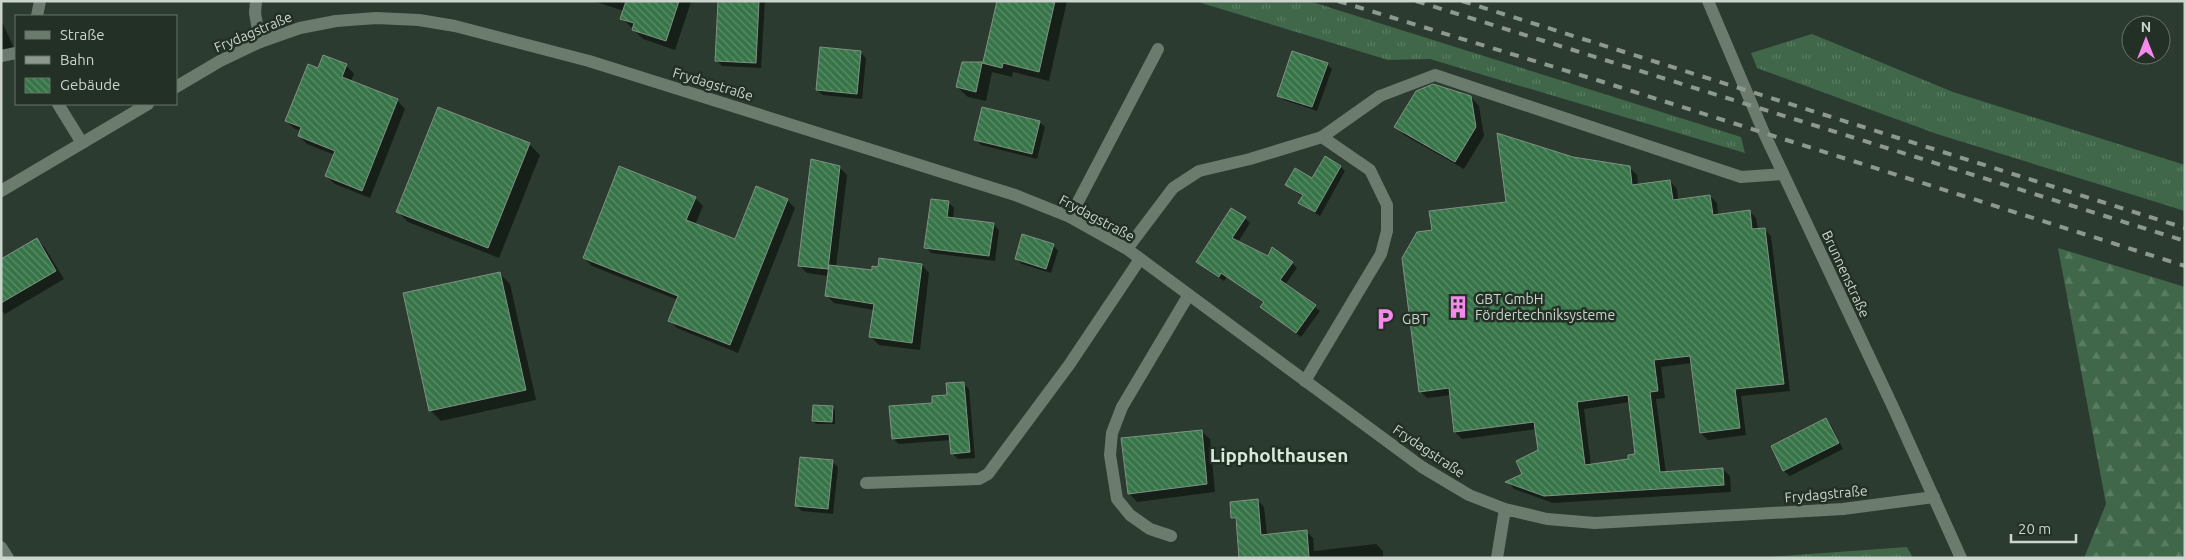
<svg xmlns="http://www.w3.org/2000/svg" width="2186" height="559" viewBox="0 0 2186 559" font-family="Ubuntu,sans-serif">
<style>
.grass{fill:url(#grass-tufts)}
.forest{fill:url(#forest-firs)}
.shadow{fill:#0007;fill-rule:evenodd}
.building{fill:url(#building-back-hatch);stroke:#809183;fill-rule:evenodd}
.lines{fill:none;stroke-linecap:round;stroke-linejoin:round}
.service{stroke:#6b7c6e;stroke-width:12}
.minor{stroke:#6b7c6e;stroke-width:12}
.tertiary{stroke:#6b7c6e;stroke-width:12}
.rail{stroke:#8d988f;stroke-width:4;stroke-dasharray:9 9;stroke-linecap:butt}
.labels{text-anchor:middle;dominant-baseline:central;stroke-width:5;stroke-linejoin:round;paint-order:stroke}
.street-label{font-size:14px;fill:#ccd5cd;stroke:#223025}
.poi-label{font-size:14px;fill:#ccd5cd;stroke:#223025;text-anchor:start}
.district-label{font-size:19px;font-weight:bold;fill:#d7eada;stroke:#223025}
</style>
<defs>
<pattern id="grass-tufts" width="24" height="20" patternUnits="userSpaceOnUse" patternTransform="scale(1.25)"><rect width="24" height="20" fill="#406749"/><path d="M3 7l-1-3M5 7V3M7 7l1-3M15 17l-1-3M17 17v-4M19 17l1-3" fill="none" stroke="#5a7c62"/></pattern>
<pattern id="forest-firs" width="22" height="20" patternUnits="userSpaceOnUse" patternTransform="scale(1.25)"><rect width="22" height="20" fill="#406749"/><path d="M5 1l3.5 6h-7zM16 11l3.5 6h-7z" fill="#5a7c62"/></pattern>
<pattern id="building-back-hatch" width="6" height="6" patternUnits="userSpaceOnUse" patternTransform="scale(1.25)"><rect width="6" height="6" fill="#377548"/><path d="M-1 5l2 2M0 0l6 6M5-1l2 2" fill="none" stroke="#5c8e6a"/></pattern>
</defs>
<rect width="100%" height="100%" fill="#2c3b2f"/>
<path class="grass" d="M1195 1H1309L1741 137 1745 153 1430 59 1388 60Z
M1812 34 1953 92 2185 165V211L1937 134 1757 68 1751 53Z
M1907 547 1913 558H1755Z"/>
<path class="forest" d="M2058 248 2185 287V558H2084L2106 504Z"/>
<path class="shadow" d="M593 1H690L691 2 675 50 643 39 622 18 624 11Z
M719 1H765L761 68 722 66 716 60Z
M998 1H1067L1049 81 1013 72 1012 77 992 72 986 101 968 97 957 87 963 63H984Z
M1 20 14 48 1 53Z
M860 52 866 58 862 99 823 95 817 90Z
M1327 64 1332 69 1317 111 1284 100 1278 95Z
M346 65 354 74 351 81 397 100 405 109 370 198 335 184 326 176 335 155 307 144 299 136 301 131 295 129 286 121 319 70Z
M1471 97 1479 106 1484 136 1464 169 1404 135 1396 127Z
M1039 122 1045 127 1037 159 981 145 976 140Z
M529 144 540 155 499 258 408 222 397 211Z
M1572 158 1629 167 1637 175 1638 186 1670 181 1677 189 1678 200 1710 196 1717 203 1718 215 1749 211 1756 218 1758 230 1764 229 1771 236 1790 391 1741 396 1746 435 1708 440 1701 433 1692 363 1661 367 1665 398 1656 399 1666 473 1723 469 1730 476 1731 492 1553 503 1514 489 1508 482 1524 475 1539 451 1537 429 1462 439 1455 432 1451 395 1427 398 1420 391 1433 231 1507 203ZM1630 402 1637 455 1629 461 1591 466 1584 409Z
M839 167 847 175 836 267 873 271 922 265 929 273 920 350 879 345 871 337 874 310 834 303 826 295 828 276 807 273 799 265Z
M1341 167 1345 171 1320 216 1305 207 1300 203 1303 197 1286 185 1313 180Z
M695 198 703 206 695 225 736 241 787 200 795 208 738 353 677 328 669 320 678 300 592 266 584 258Z
M949 203 954 208 953 219 993 224 999 230 995 261 931 253 926 247Z
M1245 218 1250 223 1238 242 1268 257 1273 249 1292 263 1297 268 1285 285 1320 311 1301 337 1267 312 1265 303 1227 277 1224 281 1198 262Z
M37 239 45 248 64 279 5 314 1 310V260Z
M1053 245 1058 251 1051 273 1022 264 1016 259Z
M499 273 510 284 536 400 441 421 430 410Z
M963 383 969 389 975 458 958 459 952 453 951 440 899 444 893 439 934 404 949 396Z
M833 407 835 410V424H816L813 421Z
M1826 419 1831 425 1843 449 1790 476 1784 471 1772 446Z
M1201 431 1210 439 1215 492 1137 502 1129 493Z
M832 462 838 467 833 514 802 511 796 506Z
M1257 500 1264 507 1267 535 1306 531 1313 538 1314 551 1376 544 1383 551V558H1242L1237 523 1233 518Z"/>
<path class="building" d="M626 1H679L666 41 632 30 634 23 620 19Z
M718 1H759L756 63 715 61Z
M997 1H1055L1039 72 1003 63 1002 68 982 63 976 92 956 87 962 62H983Z
M820 47 861 51 857 94 816 90Z
M1292 51 1328 63 1312 107 1277 96Z
M323 55 347 64 342 77 398 99 362 191 325 176 335 151 298 136 301 127 285 121 308 64 318 68Z
M1433 84 1471 96 1476 127 1455 162 1394 127 1416 91Z
M438 107 530 143 488 248 396 212Z
M982 107 1040 121 1032 154 974 140Z
M1497 133 1573 157 1630 166 1632 185 1670 180 1673 200 1710 195 1713 215 1750 210 1752 229 1765 228 1784 384 1735 389 1740 428 1700 433 1690 356 1654 360 1658 391 1650 392 1660 472 1723 468 1724 485 1544 496 1505 482 1522 474 1516 461 1538 450 1534 422 1454 432 1449 388 1419 392 1402 258 1417 232 1432 230 1429 211 1506 202ZM1628 395 1635 454 1628 455V459L1585 465 1577 402Z
M1325 156 1341 166 1315 212 1298 203 1303 195 1285 185 1295 168 1312 178Z
M811 159 840 166 828 269 798 266Z
M619 166 696 197 686 220 735 239 756 186 788 199 730 345 668 321 678 296 583 258Z
M931 199 949 201 947 217 994 223 989 256 924 248Z
M1231 208 1246 217 1232 238 1268 256 1272 247 1293 262 1280 280 1316 305 1296 333 1260 307 1264 302 1221 273 1219 277 1196 262Z
M1022 234 1054 244 1046 269 1015 259Z
M37 238 56 271 1 303V259Z
M879 258 922 264 912 343 869 337 874 304 825 296 829 265 872 270V266L878 267Z
M500 272 526 390 429 411 403 293Z
M964 382 970 452 951 454 949 434 892 439 889 406 932 403V396L947 395 946 383Z
M813 405 833 406 832 422 812 421Z
M1826 418 1839 443 1783 471 1771 446Z
M1202 430 1207 484 1128 494 1121 438Z
M800 457 833 460 828 509 795 506Z
M1258 499 1261 535 1307 530 1309 558H1239L1236 518H1231L1230 502Z"/>
<g class="lines">
<path class="service" d="M256 1 255 13 260 42
M37 16 40 1
M1 56 16 53
M1380 96 1435 75 1741 177 1783 174
M58 104 82 143
M1070 217 1158 49
M1305 381 1381 254 1387 231V205L1370 170 1322 137
M866 483 979 479 988 474 1069 365 1140 259
M1171 536 1150 529 1130 515 1117 499 1110 455 1112 433 1122 407 1188 296
M1 547 8 558"/>
<path class="minor" d="M176 87 220 61 260 42 300 28 336 21 376 18 419 20 455 26 589 61 1015 195 1070 217 1127 249 1422 467 1469 495 1505 509 1547 519 1595 523 1843 509 1934 497
M1 191 148 104
M1127 249 1173 188 1199 171 1250 159 1322 137 1380 96
M1497 558 1505 509"/>
<path class="tertiary" d="M1708 1 1764 133 1893 407 1961 558"/>
<path class="rail" d="M1338 1 1600 81 2185 266
M1416 1 2185 241
M1462 1 2185 228"/>
</g>
<defs>
<symbol id="building-bare" viewBox="-9 -9 18 18"><path d="M-4-6H4V6H1V3H-1V6H-4ZM-2.5-4.3h1.7v1.8h-1.7ZM.8-4.3h1.7v1.8H.8ZM-2.5-1h1.7V.8h-1.7ZM.8-1h1.7V.8H.8Z" fill="#f788ec" stroke="#223025" stroke-width="2.5" paint-order="stroke"/></symbol>
<symbol id="parking-bare" viewBox="-9 -9 18 18"><path d="M-3.5-5.5H1a3.5 3.5 0 0 1 0 7H-1V5.5H-3.5ZM-1-3.4V-.6H.8a1.4 1.4 0 0 0 0-2.8Z" fill="#f788ec" stroke="#223025" stroke-width="2.5" paint-order="stroke"/></symbol>
</defs>
<g fill-rule="evenodd">
<use href="#building-bare" x="1442" y="291" width="32" height="32"/>
<use href="#parking-bare" x="1369" y="303" width="32" height="32"/>
</g>
<g class="labels">
<g class="street-label">
<text transform="translate(253 32) rotate(-23)">Frydagstraße</text>
<text transform="translate(713 84) rotate(17)">Frydagstraße</text>
<text transform="translate(1097 218) rotate(28)">Frydagstraße</text>
<text transform="translate(1846 274) rotate(65)">Brunnenstraße</text>
<text transform="translate(1429 451) rotate(34)">Frydagstraße</text>
<text transform="translate(1826 494) rotate(-5)">Frydagstraße</text>
</g>
<g class="poi-label">
<text x="1475" y="299">GBT GmbH<tspan x="1475" dy="16">Fördertechniksysteme</tspan></text>
<text x="1402" y="319">GBT</text>
</g>
<g class="district-label">
<text x="1279" y="455">Lippholthausen</text>
</g>
</g>
<rect width="2186" height="559" fill="none" stroke="#ccd5cd" stroke-width="5"/>
<rect x="15" y="15" width="162" height="90" fill="#223025" stroke="#667268"/>
<rect x="25" y="31" width="25" height="8" fill="#6b7c6e" stroke="#667268"/>
<text x="60" y="40" font-size="15" fill="#ccd5cd">Straße</text>
<rect x="25" y="56" width="25" height="8" fill="#8d988f" stroke="#667268"/>
<text x="60" y="65" font-size="15" fill="#ccd5cd">Bahn</text>
<rect x="25" y="78" width="25" height="15" fill="url(#building-back-hatch)" stroke="#667268"/>
<text x="60" y="90" font-size="15" fill="#ccd5cd">Gebäude</text>
<g transform="translate(2146 40)"><circle r="24" fill="#223025" stroke="#667268"/>
<path d="M0-4L9 19L0 12L-9 19Z" fill="#f788ec"/>
<text y="-8" font-size="14" font-weight="bold" text-anchor="middle" fill="#ccd5cd">N</text>
</g>
<path d="M2011 534v8h65v-8" fill="none" stroke="#ccd5cd" stroke-width="2.5"/>
<text x="2018" y="534" font-size="15" fill="#ccd5cd" stroke="#223025" stroke-width="4" paint-order="stroke">20 m</text>
</svg>
